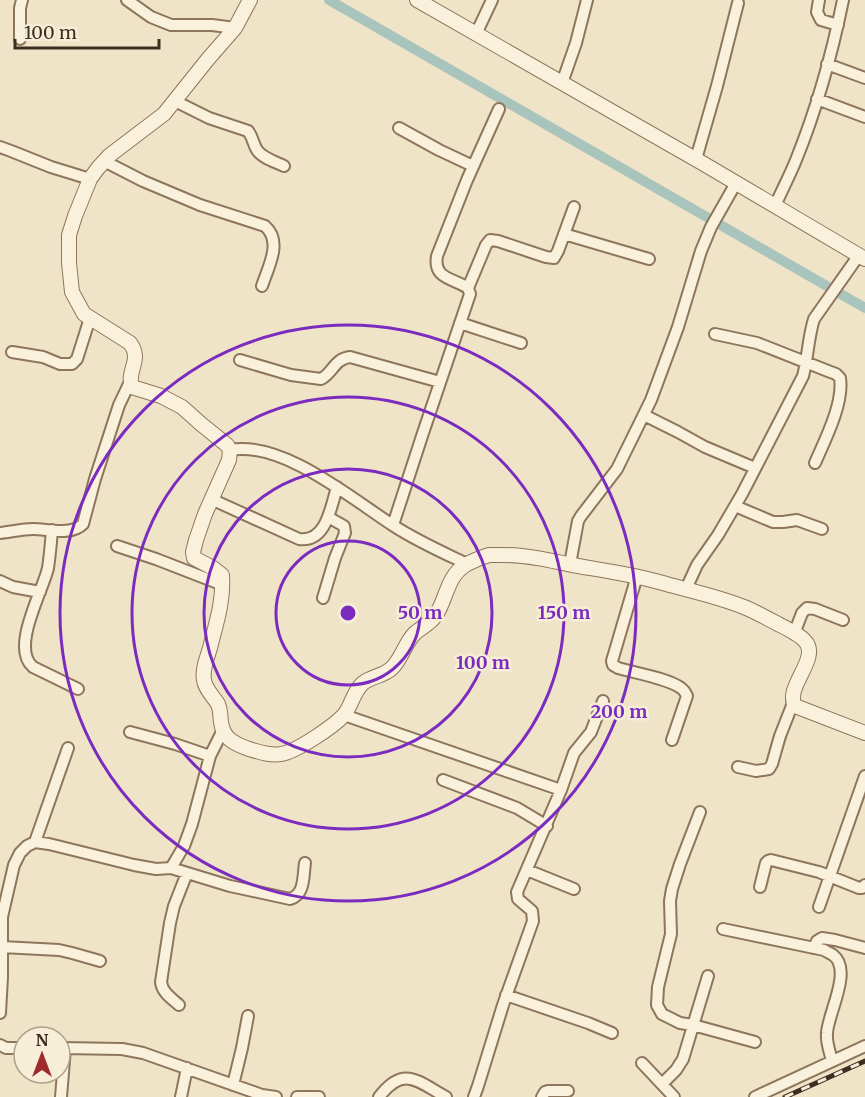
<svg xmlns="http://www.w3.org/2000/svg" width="865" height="1097" viewBox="0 0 865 1097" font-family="Merriweather,serif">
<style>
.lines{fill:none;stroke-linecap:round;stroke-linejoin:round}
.canal{stroke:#a9c4bc;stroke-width:10}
.minor-casing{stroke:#8d765c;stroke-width:14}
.tertiary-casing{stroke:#8d765c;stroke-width:16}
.minor{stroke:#faf1dc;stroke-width:10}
.tertiary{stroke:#faf1dc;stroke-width:14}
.rail-casing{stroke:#3d2e20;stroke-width:5}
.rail{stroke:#f7eed8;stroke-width:3;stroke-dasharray:9;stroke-linecap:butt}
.ring{fill:none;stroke:#7b2cbf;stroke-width:3}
.centre{fill:#7b2cbf;stroke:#f7eed8;stroke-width:3}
.ring-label{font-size:18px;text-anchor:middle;font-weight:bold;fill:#7b2cbf;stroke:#f7eed8;stroke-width:5;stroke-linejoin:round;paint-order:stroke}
</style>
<rect width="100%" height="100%" fill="#f0e4c8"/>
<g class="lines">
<path class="canal" d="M329 0 865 308"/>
<defs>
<path id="minor" d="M127 0 151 17 171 25H212L235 28
M819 0 817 12 821 20 838 25
M476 34 492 0
M20 39V8L22 0
M827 64 865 78
M562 83 576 43 587 0
M817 99 865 117
M175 101 209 118 248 131C253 137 253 144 257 150 262 158 276 162 284 166
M399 128 439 150 473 166
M0 147 11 151 51 167 90 179
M696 159 717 86 738 3
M104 161 143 181 200 205 265 226C283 242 268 267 262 286
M775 206C782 190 790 175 796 160 817 108 832 54 843 0
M564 234 649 259
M468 288 486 245 490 240 498 241 546 257 554 258 558 251 574 207
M460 323 521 343
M715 334 757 343 828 371 836 374 840 378C844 403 825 440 815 463
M12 352 43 357 60 364H72L77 359 90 318
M240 360 291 375 321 379C333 373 334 359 350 357L440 382
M644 415 678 432 705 447 755 468
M230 450C282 440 352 499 394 526 417 541 442 552 467 564
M211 499 299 539C326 543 331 507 337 487
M735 506 773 522H783L797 520 822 529
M393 525 423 433 470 294 468 288C453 278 433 279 437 256L467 180 499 109
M52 530C51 542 50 555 48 568 43 591 10 648 33 667L78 689
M0 533C11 532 22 529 33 529 48 529 71 536 83 524L95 479 119 405 130 382
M117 546 156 559 223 585
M570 564 578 521 581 516 617 469 651 400 678 327 701 251 711 227 736 183
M637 576 612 661 613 665 618 668C635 673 667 678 681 688 685 691 685 692 687 696L672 740
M0 581 13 587 40 592
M686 589 697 565 718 535 742 494 803 376C808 357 808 338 814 319L859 255
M323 598 335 558 345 533 344 526 328 517
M794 634 802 613 807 608 815 609 843 620
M344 715 561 790 517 892 518 899 532 911 533 921 503 1005 478 1086 474 1097
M130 732 175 744 210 756
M738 767 756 771 769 769 772 764 780 736 793 703
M443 780 517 808 547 826
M561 790 574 753 591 732 603 701
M700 812 680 864 672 889 670 901 671 934 658 987 657 1005 662 1014 680 1023 693 1025 755 1042
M35 842 68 748
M171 868 230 886 290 899C305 895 303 876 305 863
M527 870 574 889
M760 887 766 863 768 861 771 860 819 872 859 888H862L865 885
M819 907 865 776
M723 929 824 950C827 952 830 953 833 955 853 970 828 1013 827 1033 826 1043 830 1052 832 1061
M2 947 59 950 72 953 100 961
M814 948 817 941 822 938 835 940 865 948
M506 995 588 1023 612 1033
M179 1005C171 998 162 992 161 982L170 923 174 906 187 873
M0 1013 2 977V917L14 865 20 853 27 846 35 842 49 844 134 865 156 869 171 868 184 846 192 824 210 756 223 730
M0 1045 6 1048H24
M60 1048 122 1049 143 1053 262 1095 276 1097
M642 1063 674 1097
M662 1084 676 1070 683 1059 708 976
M233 1085 242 1048 248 1016
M61 1097 65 1048
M181 1097 187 1068
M297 1097H319
M379 1097C404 1064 418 1082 446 1097
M542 1097 545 1092 548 1091H568
M755 1097 865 1046"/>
<path id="tertiary" d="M250 0 235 28 208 59 164 114 110 155 98 168 90 179 75 216 69 235V263L72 292 84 314 130 343C143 360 126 370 132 387L161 396 182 407 201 424 227 445 230 450 229 460 205 514 196 540 193 552 194 558 213 568 222 575C224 600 216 624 210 648 207 658 202 670 204 680 205 689 213 696 218 704 221 711 220 715 221 722 223 739 235 744 249 749 259 752 271 756 281 754 296 752 334 726 344 715 352 705 353 692 363 683 372 676 384 676 392 668 402 658 405 643 415 633 422 627 431 623 436 615 447 598 447 575 467 564 473 561 482 557 489 555 493 555 498 555 503 555 526 555 549 560 572 565 601 570 631 574 659 582 687 590 717 596 744 607 756 612 767 618 778 624 786 628 799 634 805 641 821 658 784 687 795 706L865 733
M417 0 704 164 865 259"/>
</defs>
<use href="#minor" class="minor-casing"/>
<use href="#tertiary" class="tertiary-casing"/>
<use href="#minor" class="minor"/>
<use href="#tertiary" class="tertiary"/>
<defs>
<path id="rail" d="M785 1097 865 1061"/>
</defs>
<use href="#rail" class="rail-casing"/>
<use href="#rail" class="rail"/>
</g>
<g class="ring">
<circle cx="348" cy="613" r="72"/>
<circle cx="348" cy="613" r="144"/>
<circle cx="348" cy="613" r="216"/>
<circle cx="348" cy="613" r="288"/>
</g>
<circle cx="348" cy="613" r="9" class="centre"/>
<g class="ring-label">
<text x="420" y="619">50 m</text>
<text x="564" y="619">150 m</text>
<text x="483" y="669">100 m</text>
<text x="619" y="718">200 m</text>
</g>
<g transform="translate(42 1055)"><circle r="28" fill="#f7eed8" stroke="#ada18e" stroke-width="1.5"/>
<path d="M0-4.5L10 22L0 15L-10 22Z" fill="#9e2a2b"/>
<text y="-9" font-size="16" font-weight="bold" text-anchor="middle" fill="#3d2e20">N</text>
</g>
<path d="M15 39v9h144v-9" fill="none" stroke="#3d2e20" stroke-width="3"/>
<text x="24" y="39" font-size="18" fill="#3d2e20" stroke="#f7eed8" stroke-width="4.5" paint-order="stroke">100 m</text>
</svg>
